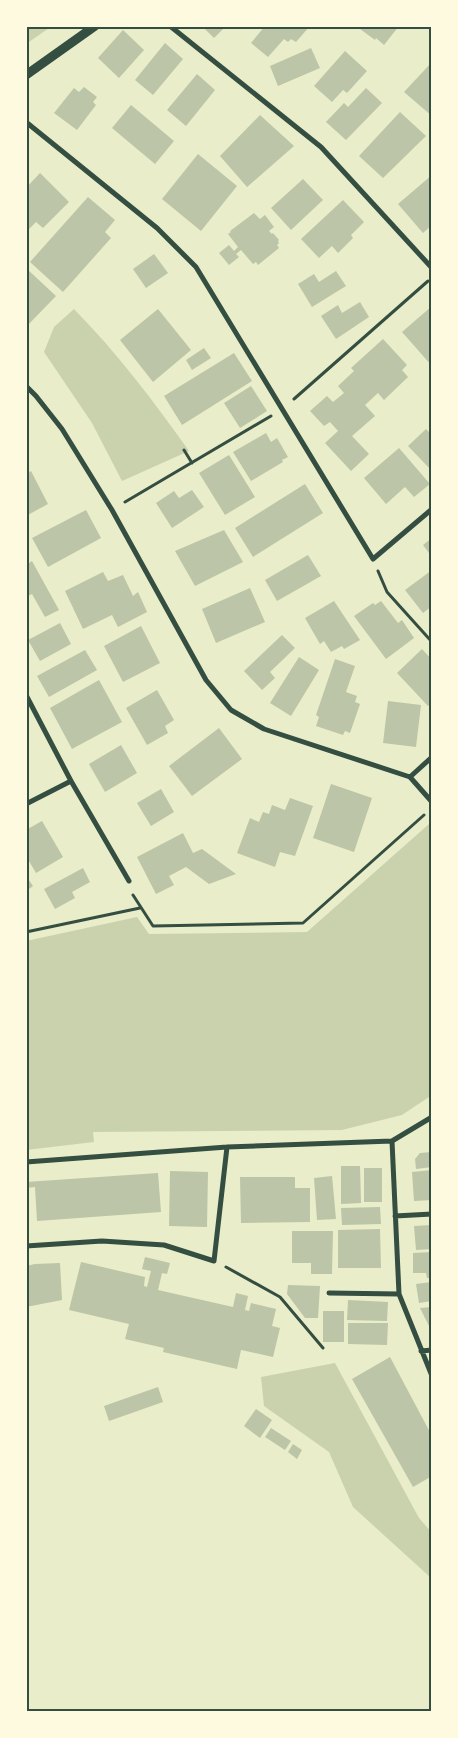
<svg xmlns="http://www.w3.org/2000/svg" width="458" height="1738" viewBox="0 0 458 1738" font-family="Georgia,serif">
<style>
.green{fill:#cad2ad}
.building{fill:#bcc5a7}
.lines{fill:none;stroke-linecap:round;stroke-linejoin:round}
.path{stroke:#344e41;stroke-width:3}
.minor{stroke:#344e41;stroke-width:5}
.tertiary{stroke:#344e41;stroke-width:9}
.neatline{fill:none;stroke:#344e41;stroke-width:2}
</style>
<rect width="100%" height="100%" fill="#e9edc9"/>
<path class="green" d="M26 26H52L26 44Z
M74 309C118 354 152 399 189 451L122 481 92 423 44 352 54 327Z
M429 824 432 827V1095L402 1115 342 1130 93 1132 94 1142 26 1150V941L137 917 149 934 307 932Z
M335 1363 419 1518 432 1533V1574L430 1577 353 1507 329 1452 264 1406 261 1377Z"/>
<path class="building" d="M202 26H226L214 38Z
M265 26H310L296 42 291 39 288 42 284 39 268 57 251 43Z
M356 26H399L384 45 376 38 375 40Z
M123 30 144 50 119 78 98 58Z
M165 43 183 59 153 95 135 80Z
M311 48 320 68 278 86 270 66Z
M345 51 367 71 347 93 343 90 332 102 314 86Z
M432 62V116L404 92Z
M197 74 215 90 186 126 167 110Z
M84 87 97 97 93 102 96 105 77 130 54 113 74 88 79 92Z
M366 88 382 103 346 140 326 122 344 103 348 107Z
M131 105 174 141 155 164 112 128Z
M400 112 426 136 383 178 359 156Z
M260 115 294 146 247 187 220 156Z
M198 154 237 186 201 231 162 199Z
M40 173 69 202 43 228 36 222 26 232V188Z
M432 175V225L423 233 398 204Z
M303 179 323 200 291 230 271 208Z
M88 197 115 220 105 232 111 238 63 292 30 262Z
M343 200 364 222 351 235 353 238 338 253 332 246 319 258 301 239Z
M254 213 260 219 265 215 274 227 269 231 272 234 273 233 279 240 278 241 279 243 277 245 279 248 258 265 256 262 253 264 241 250 236 254 239 257 229 265 219 253 229 245 234 251 238 247 228 234 231 232 230 231Z
M154 254 168 273 146 288 133 269Z
M27 269 56 296 26 327V270Z
M336 271 346 286 312 307 298 284 314 274 319 282Z
M360 302 369 317 336 339 321 316 338 305 342 313Z
M432 306V366L402 332Z
M158 309 191 350 153 382 120 340Z
M383 339 407 365 402 370 408 377 384 400 378 393 365 405 375 416 352 436 369 454 351 471 325 443 338 431 330 422 324 426 310 411 327 396 333 402 344 393 338 386 354 371 351 368Z
M204 348 211 358 192 370 186 360Z
M234 353 252 381 182 425 164 396Z
M251 386 267 411 240 428 224 403Z
M426 429 432 435V471L408 446Z
M266 433 271 442 277 438 288 457 282 460 283 462 251 481 233 452Z
M399 448 430 484 414 497 405 487 386 504 364 478Z
M229 455 255 497 225 515 199 473Z
M31 471 48 504 26 516V474Z
M305 484 323 513 253 557 235 528Z
M192 490 204 507 172 528 156 503 174 491 179 498Z
M86 510 101 538 48 567 32 538Z
M224 530 243 562 195 586 175 551Z
M432 538V557L423 545Z
M308 555 321 576 277 601 265 580Z
M32 561 59 610 45 617 32 594 26 597V565Z
M432 570V606L423 613 405 590Z
M103 572 108 581 123 575 133 596 138 592 147 612 118 627 112 615 83 629 65 591Z
M250 588 265 622 216 643 202 609Z
M334 601 360 640 344 649 342 646 331 652 324 641 320 644 305 618Z
M381 601 398 623 402 620 414 638 386 659 354 616 373 603 375 605Z
M60 623 71 644 40 661 28 640Z
M141 626 160 663 123 682 104 646Z
M282 635 295 648 270 672 275 678 262 690 244 671Z
M422 649 432 660V703L428 706 397 673Z
M85 650 97 670 49 697 37 676Z
M299 657 319 670 291 716 270 703Z
M335 659 355 666 346 692 357 696 355 702 360 704 350 733 345 731 343 735 316 726 319 717 316 715Z
M99 680 122 722 72 749 50 708Z
M157 690 174 720 165 726 168 733 147 745 126 708Z
M388 701 421 705 416 747 383 743Z
M219 728 242 759 192 796 169 766Z
M121 745 137 773 105 792 89 764Z
M331 784 372 798 354 852 313 838Z
M161 789 174 812 151 826 137 803Z
M290 798 313 806 295 856 280 852 275 867 237 853 250 818 259 822 263 812 269 814 272 805 285 810Z
M42 821 63 857 36 873 26 856V830Z
M183 833 193 853 202 849 236 874 209 884 186 867 169 876 174 885 156 894 137 857Z
M83 868 90 882 72 892 75 898 55 909 44 889Z
M26 876 33 886 26 891Z
M432 1152V1167L416 1169 415 1159 420 1153Z
M341 1166H360L361 1203 341 1204Z
M364 1168H382V1202H364Z
M432 1170V1200L414 1201 412 1172Z
M170 1171 208 1172 207 1227 169 1226Z
M158 1173 161 1212 37 1221 35 1187 26 1188V1182Z
M332 1176 336 1219 317 1220 314 1178Z
M240 1177H295V1188H310V1222L241 1223Z
M380 1207 381 1224 342 1225 341 1208Z
M432 1225V1249L416 1250 414 1226Z
M380 1229 381 1268H338V1230Z
M292 1231H333L332 1274H311V1263H292Z
M432 1252V1278H427L426 1273H413V1253Z
M145 1257 170 1263 167 1274 162 1273 158 1290 233 1307 236 1293 248 1296 245 1310 249 1311 251 1303 276 1309 272 1326 280 1328 273 1357 241 1350 237 1369 163 1352 164 1348 125 1339 129 1324 69 1310 81 1262 145 1277 144 1286 147 1287 151 1271 142 1269Z
M60 1263 62 1300 26 1307V1266L35 1264Z
M432 1282V1301L419 1303 416 1284Z
M288 1285 320 1286 318 1318H305L287 1294Z
M348 1300 388 1302 387 1321 347 1320Z
M432 1307V1332L420 1308Z
M323 1311H344V1342H323Z
M348 1323H388L387 1345 348 1344Z
M390 1357 432 1436V1476L413 1487 352 1379Z
M158 1387 163 1402 109 1421 104 1406Z
M256 1409 272 1420 260 1438 244 1426Z
M271 1428 291 1441 285 1450 265 1437Z
M293 1444 302 1450 297 1459 288 1452Z"/>
<g class="lines">
<path class="path" d="M294 399 428 281
M184 450 192 463
M125 502 271 416
M378 571 387 592 432 642
M133 895 153 926 303 923 424 815
M26 932 140 908
M226 1267 280 1297 323 1348"/>
<path class="minor" d="M170 26 321 147 432 268
M26 122 157 228 196 267 373 559 432 509
M26 386 36 396 62 429 112 510 206 680 231 710 264 729 410 777 432 802
M26 695 71 781 26 804
M410 777 432 757
M71 781 129 881
M392 1141 399 1294 432 1376
M26 1162 227 1147 392 1141 432 1117
M395 1216 432 1214
M26 1246 102 1241 164 1245 214 1261 227 1147
M329 1293 399 1294
M421 1351 432 1350"/>
<path class="tertiary" d="M26 75 95 26"/>
</g>
<rect width="458" height="1738" fill="none" stroke="#fefae0" stroke-width="55"/>
<rect x="28" y="28" width="402" height="1682" class="neatline"/>
</svg>
